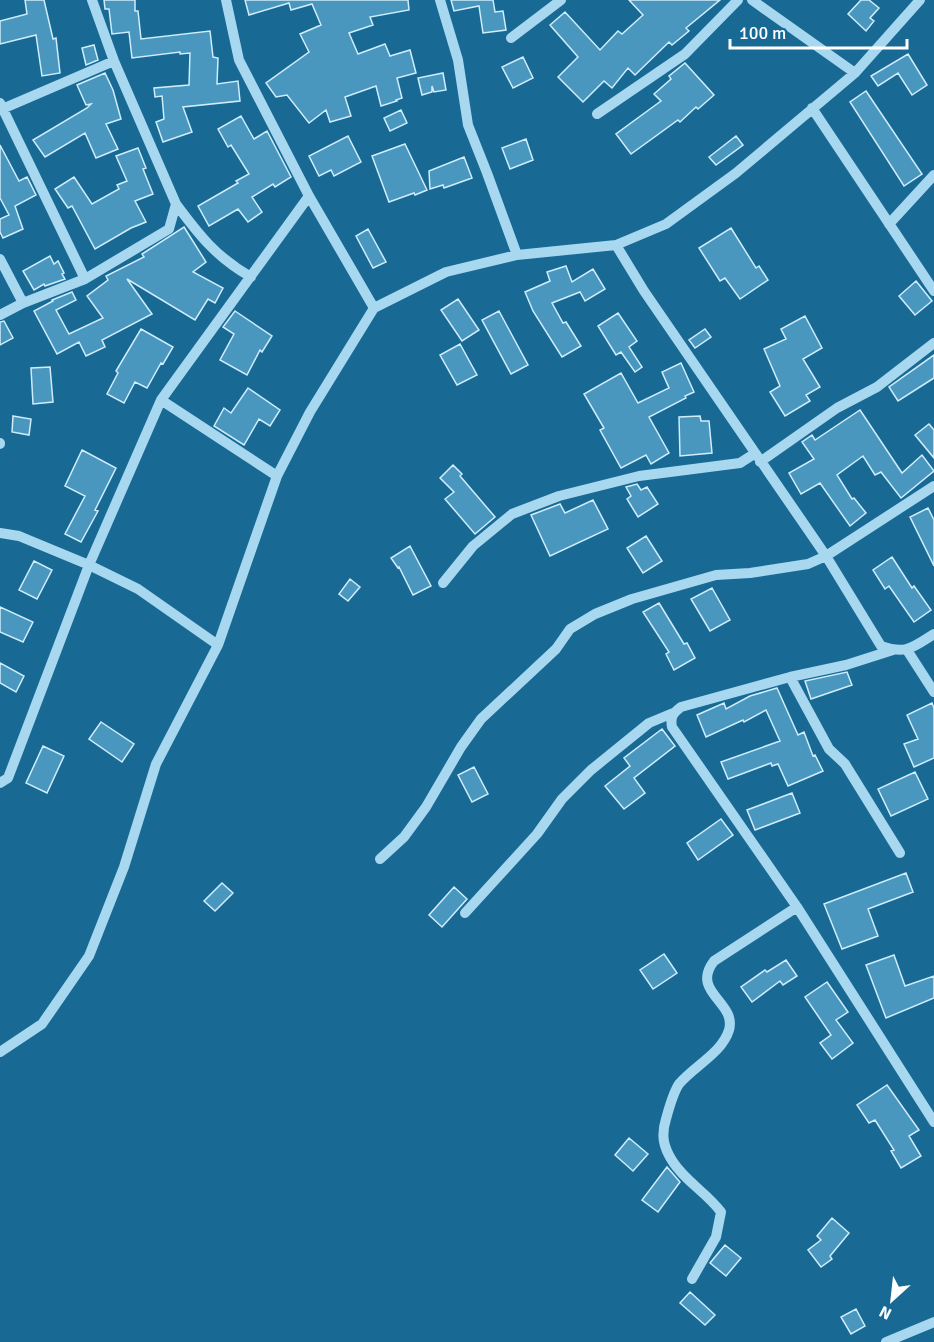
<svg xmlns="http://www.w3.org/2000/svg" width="934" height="1342" viewBox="0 0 934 1342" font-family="Signika,sans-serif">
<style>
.building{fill:#4997be;stroke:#cfedfb;stroke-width:1.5}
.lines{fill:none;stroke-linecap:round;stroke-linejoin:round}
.minor{stroke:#a8d8f0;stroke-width:10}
</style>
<rect width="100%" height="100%" fill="#186994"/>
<path class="building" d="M25 0H44L53 39 56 38 60 73 42 76 36 35 0 44V21L27 14Z
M104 0H135V11H138L141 39 210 31 213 57 218 58 217 84 238 81 240 101 183 107 192 132 163 142 156 122 164 119 162 96 155 97 154 88 189 85 190 53 180 54V52L132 58 129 32 112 34 109 9H105Z
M245 0H408L409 10 370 17 373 25 349 33 358 54 385 44 390 56 410 50 416 73 397 78 402 98 396 100 397 101 381 106 376 86 345 97 351 116 330 122 326 110 309 123 287 95 276 97 266 83 309 52 300 34 321 25 312 4 291 10 289 3 249 15Z
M451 0H493L495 12 503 11 506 30 483 33 479 6 454 11Z
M629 0H720L686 28 689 31 672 45 669 42 635 75 628 68 612 88 604 81 583 102 558 77 578 57 550 25 565 12 600 50 618 31 622 34 643 15Z
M861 0H869L879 8 870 18 874 21 866 31 848 14Z
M94 45 98 60 86 65 82 48Z
M908 54 927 85 912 95 898 73 878 86 871 76Z
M523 57 533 78 513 88 502 67Z
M685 63 714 95 698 109 696 107 680 122 678 120 631 154 616 134 661 101 654 94 671 79 669 76Z
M105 73 113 90 121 119 106 124 118 149 96 158 85 133 45 157 33 140 87 108 91 104 86 105 77 85Z
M443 73 446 90 434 92 432 86V92L422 95 418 78Z
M866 91 922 174 904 186 850 102Z
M401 110 407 123 390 131 384 118Z
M241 116 254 139 267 131 291 177 275 187 273 184 252 197 262 212 248 222 238 209 209 226 198 206 238 183 236 181 249 174 231 145 228 147 218 129Z
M348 136 361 162 334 176 331 170 319 176 309 156Z
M736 136 743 145 716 165 709 157Z
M526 139 533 160 510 169 502 148Z
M405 144 427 190 415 195 414 193 389 202 372 156Z
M0 145 19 181 27 177 36 195 15 206 23 229 3 238 0 232V219L9 215 0 198Z
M138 148 146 168 143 169 153 194 135 201 146 222 131 228 95 249 72 206 68 208 55 189 74 177 92 204 119 189 117 185 127 181 116 156Z
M464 157 472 178 444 188 443 185 430 189 429 171Z
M184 227 206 262 193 272 223 288 215 303 208 299 195 320 127 279 152 314 102 340 105 347 86 356 79 342 57 354 34 311 53 301 52 300 72 292 76 300 56 310 69 334 103 318 87 296 108 280 106 276 144 257 142 254Z
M731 228 756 268 759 266 768 280 740 299 725 278 720 281 699 248Z
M368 229 386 262 373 268 356 236Z
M50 256 54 264 58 261 64 273 62 274 65 279 45 286 44 284 34 290 23 271Z
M566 266 572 282 593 269 605 289 585 301 580 292 552 303 563 323 566 322 581 346 562 357 533 311 525 292 550 281 547 272Z
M916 281 932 301 915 315 899 296Z
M458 299 479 330 462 341 441 310Z
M235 311 272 336 262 352 260 350 247 375 220 360 234 334 223 327Z
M499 311 528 365 511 374 482 320Z
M618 313 637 341 629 347 642 367 635 372 621 352 616 355 598 326Z
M805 316 822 348 803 359 820 387 806 395 810 401 785 416 770 392 780 386 764 349 786 339 781 329Z
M4 321 13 338 0 345V322Z
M141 329 173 347 163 364 161 363 147 388 135 382 124 403 107 394 118 373 116 371Z
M705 329 711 337 695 348 689 340Z
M460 344 477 375 457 385 440 355Z
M934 355V378L898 401 889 387Z
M681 363 694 392 685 396 686 398 649 417 669 453 651 464 646 455 621 468 600 430 604 428 584 394 621 373 638 403 669 388 662 372Z
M50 367 53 402 33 404 31 368Z
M248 388 280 410 270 426 259 419 244 445 214 426 224 408 231 413Z
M860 410 902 473 922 455 934 471 901 498 881 472 875 475 863 456 837 475 852 499 854 498 866 513 850 526 820 483 801 494 789 473 814 459 802 442 812 435 815 440Z
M13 416 31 419 29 435 12 432Z
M700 416 701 421H709L712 453 680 456 679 417Z
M929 424 934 430V458L915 435Z
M82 450 116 468 95 510 98 511 81 542 65 534 85 496 65 486Z
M453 465 462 474 460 476 495 517 475 534 445 499 454 492 440 478Z
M637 484 641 490 647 487 658 504 638 517 627 499 631 496 626 487Z
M593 500 608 529 550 556 531 515 560 504 565 513Z
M928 508 934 520V566L910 517Z
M646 536 662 561 643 573 627 548Z
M410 546 431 586 413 595 399 567 398 568 391 558Z
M892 557 912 588 914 586 931 610 914 622 889 586 885 589 873 570Z
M34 561 52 570 37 599 19 590Z
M350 579 360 587 348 601 339 594Z
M712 588 730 620 710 631 691 599Z
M659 603 684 644 687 643 695 658 674 670 666 654 669 652 643 612Z
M0 607 33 622 23 642 0 632Z
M0 663 24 676 16 692 0 683Z
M847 672 852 685 811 699 805 681Z
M777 688 798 735 804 732 813 756 815 755 823 771 788 786 778 764 772 766 771 763 728 779 721 762 780 741 766 710 744 722 743 720 706 737 697 715 724 703 726 709 750 696Z
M932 703 934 708V758L914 767 904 744 918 739 907 715Z
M101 722 134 744 122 762 89 739Z
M662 729 675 746 634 778 645 793 624 809 605 786 630 766 624 758Z
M43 746 64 756 47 793 26 783Z
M474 767 488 794 472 802 458 775Z
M915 772 928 799 891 816 878 789Z
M792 793 800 813 755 830 747 810Z
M721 819 733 835 698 860 687 843Z
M906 873 913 892 868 909 878 936 842 949 824 904Z
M222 883 233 893 215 911 204 901Z
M454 887 467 899 442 927 429 915Z
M664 954 677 973 653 989 640 970Z
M894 955 905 986 934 976V998L886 1018 866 965Z
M786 960 797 976 783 985 780 981 752 1002 741 987 765 970 767 972Z
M827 982 848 1012 836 1020 853 1043 832 1059 820 1043 831 1035 805 997Z
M887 1085 919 1130 909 1136 921 1156 901 1168 891 1151 894 1150 875 1120 869 1123 857 1105Z
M629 1138 648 1154 633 1171 615 1155Z
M667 1167 680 1182 658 1212 642 1200Z
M832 1218 849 1233 830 1256 832 1259 821 1267 808 1250 821 1240 817 1236Z
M725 1245 741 1258 726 1276 710 1263Z
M690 1292 715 1315 705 1325 680 1303Z
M856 1309 865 1326 851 1334 841 1317Z"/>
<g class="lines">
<path class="minor" d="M226 0 239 60 309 196 374 308
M440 0 458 60 468 125 487 173 517 255
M752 0 855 73
M511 38 561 0
M0 103 85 279
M812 108 934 291
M0 110 114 61
M597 114 685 54 738 0
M176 204C199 235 216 257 251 277
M889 224 934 175
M616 245 644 291 826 556 881 646C907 655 913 647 934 634
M0 259 23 303
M0 315 23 303 85 279 169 229 176 204 114 61 92 0
M161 400 277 476
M0 443V444
M760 462 837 408 877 387 934 343
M0 533 19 536 89 565 138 589 218 645
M443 583 473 546 512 514 559 496 639 476 740 463 754 454
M893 650 846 665 790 677 681 707C673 713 670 717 672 727L797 907 934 1122
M907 650 934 692
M790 677 829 749 845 764 900 853
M0 783 8 778 89 565 161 400 309 196
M380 859 404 837 426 807 461 747 481 719 556 649 570 629 595 614 632 599 716 575 750 573 808 564 826 556 934 486
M465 913 537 834 562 799 591 770 649 723 673 713
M0 1052 42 1024 89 956 124 867 156 764 218 645 277 476 310 412 374 308 446 272 517 255 616 245 666 224 736 173 855 73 920 0
M692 1279 716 1237 721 1212C707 1193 685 1181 673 1162 663 1147 661 1135 666 1119 669 1108 673 1093 679 1084 694 1066 722 1053 729 1030 737 1002 690 992 714 961L797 907
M886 1342 934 1322"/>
</g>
<g transform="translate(892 1300) rotate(207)" stroke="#186994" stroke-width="4.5" paint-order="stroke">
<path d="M0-4.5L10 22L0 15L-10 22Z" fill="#ffffff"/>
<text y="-9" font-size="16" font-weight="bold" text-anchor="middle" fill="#ffffff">N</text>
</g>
<path d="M730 39v9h177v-9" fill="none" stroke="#ffffff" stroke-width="3"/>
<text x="739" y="39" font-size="18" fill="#ffffff" stroke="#186994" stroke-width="4.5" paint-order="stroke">100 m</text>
</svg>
